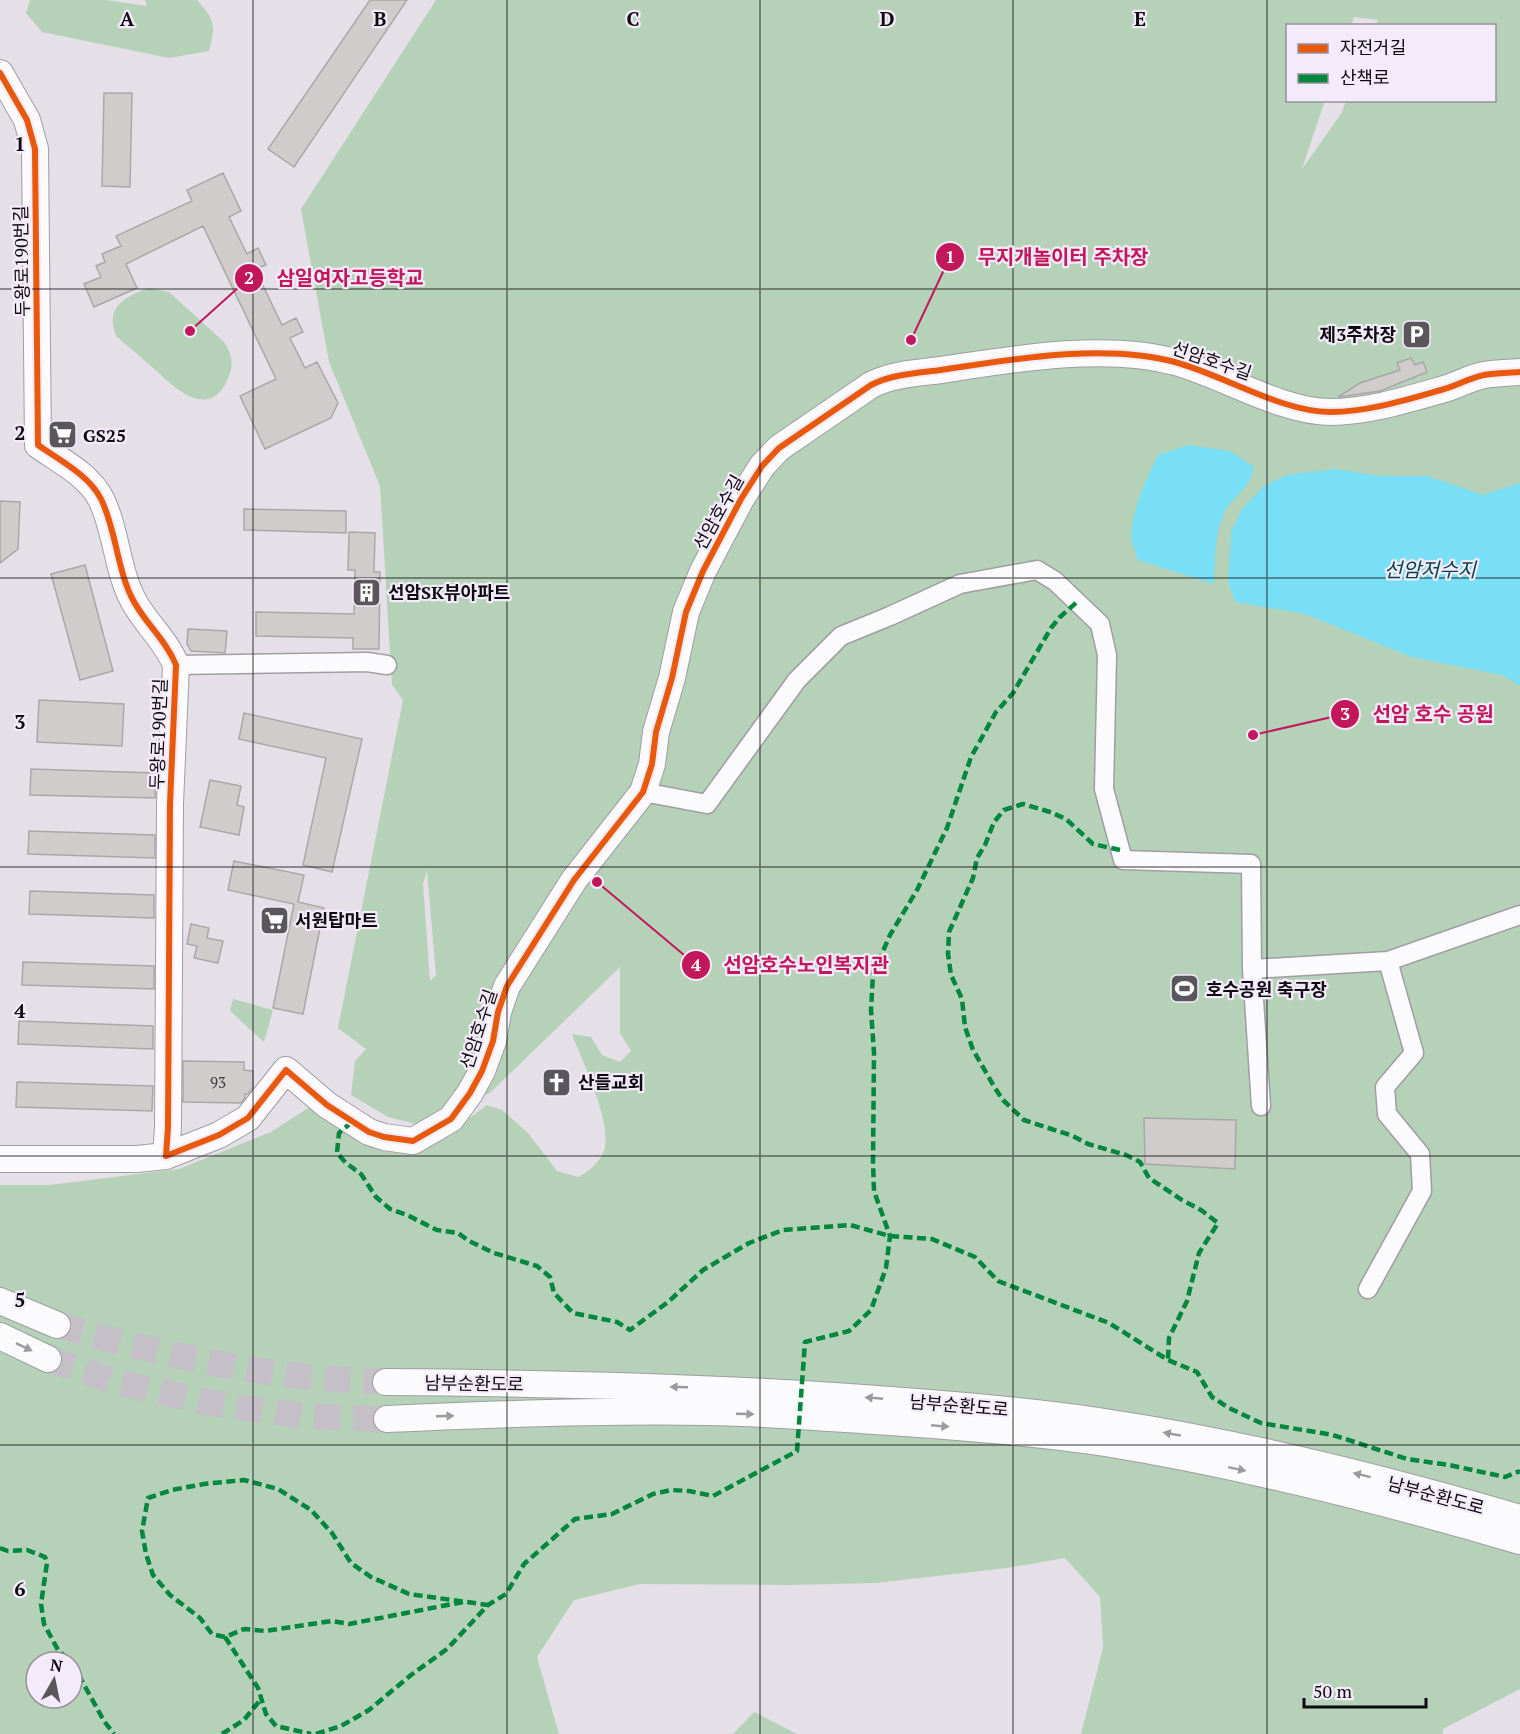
<svg xmlns="http://www.w3.org/2000/svg" width="1520" height="1734" viewBox="0 0 1520 1734" font-family="'PT Serif','Noto Sans KR',serif">
<style>
.green{fill:#b5d1b8;fill-rule:evenodd}
.water{fill:#79dff6}
.building{fill:#d0cccc;stroke:#aba7a8;stroke-width:1.5}
.lines{fill:none;stroke-linecap:round;stroke-linejoin:round}
.secondary-tunnel{stroke:#c5c0c8;stroke-width:26;stroke-dasharray:26 13;stroke-linecap:butt}
.street-casing{stroke:#a09da3;stroke-width:21}
.secondary-casing{stroke:#a09da3;stroke-width:28}
.street{stroke:#fbfafc;stroke-width:18}
.secondary{stroke:#fbfafc;stroke-width:26}
.quiet{stroke:#00873e;stroke-width:4.5;stroke-dasharray:9 4.5;stroke-linecap:butt}
.cycleway-casing{stroke:#f3ebf9;stroke-width:10}
.cycleway{stroke:#e8590c;stroke-width:6}
.oneway{fill:#9c9a9e}
.grid{fill:none;stroke:#0e0b10;stroke-width:1.5;stroke-opacity:0.55}
.labels{text-anchor:middle;dominant-baseline:central;stroke-width:4.5;stroke-linejoin:round;paint-order:stroke}
.number-label{font-size:15px;fill:#403c40}
.street-label{font-size:18px;fill:#0e0b10;stroke:#f3ebf9}
.poi-label{font-size:18px;font-weight:bold;fill:#0e0b10;stroke:#f3ebf9;text-anchor:start}
.water-label{font-size:20px;font-style:italic;fill:#004551;stroke:#f3ebf9}
.grid-label{font-size:20px;text-anchor:middle;font-weight:bold;fill:#0e0b10;stroke:#f3ebf9;stroke-width:4.5;stroke-linejoin:round;paint-order:stroke}
.leader{fill:none;stroke:#c2185b;stroke-width:2}
.callout-dot{fill:#c2185b;stroke:#f3ebf9;stroke-width:2}
.mark-label{font-size:18px;text-anchor:middle;font-weight:bold;fill:#fff}
.callout-label{font-size:20px;text-anchor:middle;font-weight:bold;fill:#c2185b;stroke:#f3ebf9;stroke-width:4.5;stroke-linejoin:round;paint-order:stroke}
</style>
<rect width="100%" height="100%" fill="#e5e0e8"/>
<path class="green" d="M30 0H106L147 6 145 0H197C215 20 216 25 209 51L169 58 42 32 26 13Z
M436 0H1520V1689L1443 1729V1734H1081L1103 1648 1100 1597 1065 1558 1007 1568 876 1583 789 1585 640 1584 574 1600 537 1657 559 1734H0V1185H49L179 1169 271 1132 308 1108 332 1114 357 1134 459 1126 487 1105 502 1110 528 1133 557 1171 578 1177C588 1172 600 1162 604 1151 613 1123 582 1061 572 1034L591 1037 602 1055 620 1062 631 1051 620 1033V967L490 1093 451 1107 416 1124 388 1117 351 1095 355 1061 366 1049 338 1028 403 700 392 685 380 486 329 362 301 209ZM1354 17 1378 20 1376 25 1494 26V100L1346 101 1341 114 1302 169 1325 100H1288V26L1351 25ZM427 871 436 975 430 981 423 884ZM36 1662H72V1698H36Z
M149 288 169 292 224 342C233 355 234 366 227 381 207 422 172 385 152 367 140 357 128 346 116 336 105 307 124 297 149 288Z
M233 999 273 1010 264 1042 230 1011Z
M754 1712 797 1734H733Z"/>
<path class="water" d="M1189 445 1229 451 1253 466C1254 485 1232 497 1224 513 1214 535 1215 561 1214 584L1138 560C1136 554 1134 548 1132 542 1128 517 1147 478 1158 455Z
M1335 469 1379 476H1427L1483 495 1520 483V686L1502 675 1412 657 1305 614 1235 602 1228 582 1231 532 1242 509 1264 486 1287 475Z"/>
<path class="building" d="M370 0H407L294 167 268 149Z
M104 93H132L130 187 102 186Z
M223 173 241 211 229 217 247 254 258 248 266 265 255 269 282 325 296 318 303 332 290 338 305 368 317 362 338 403 331 418 265 449 240 396 276 379 203 226 126 264 137 288 94 307 84 284 101 277 96 266 105 262 102 254 121 246 116 236 192 201 187 190Z
M1411 358 1415 365 1423 362 1427 372 1380 391 1338 397 1360 383 1400 370 1397 363Z
M0 501 20 502 18 549 0 563Z
M244 509 346 511V533L244 530Z
M349 532 375 533 374 572H380L379 649H353V638L256 636V612L354 614 355 570H348Z
M85 565 113 671 80 680 51 574Z
M188 629 227 631 225 653 191 651 187 644Z
M39 700 124 704 122 746 37 742Z
M244 713 362 739 332 872 303 865 326 758 239 739Z
M31 769 156 773 155 798 30 795Z
M210 780 241 786 237 805 244 807 239 835 200 827Z
M29 831 155 835V858L28 854Z
M234 861 304 875 298 902 324 908 303 1014 273 1008 294 904 228 890Z
M30 891 154 895V918L29 914Z
M191 924 209 928 207 938 223 941 218 963 194 958 197 946 187 944Z
M23 962 154 966V989L22 985Z
M19 1021 153 1026V1049L18 1044Z
M183 1061 244 1062V1070L253 1071V1087L248 1094H245V1098L241 1103 183 1102Z
M17 1082 153 1086 152 1111 16 1107Z
M1144 1118 1236 1120 1235 1169 1145 1164Z"/>
<g class="lines">
<path class="secondary-tunnel" d="M57 1325C139 1348 223 1368 308 1377 334 1379 360 1380 386 1382
M48 1359 116 1382 217 1404 305 1416 387 1419"/>
<defs>
<path id="street" d="M176 665 367 662 387 665
M643 792 707 804 797 680 841 636 890 616 960 584 1037 570 1055 581 1100 624 1107 655 1104 789 1123 860 1251 864 1252 969 1261 1106
M1252 969 1388 961
M1368 1289 1422 1191 1420 1154 1387 1114 1385 1087 1414 1053 1388 961 1520 915"/>
<path id="secondary" d="M0 73 27 120 35 149 38 445C59 460 89 475 101 499 116 529 117 570 133 600 145 623 166 640 176 665L170 804 168 1127 166 1156 219 1135 248 1118 286 1070 327 1105 369 1132 384 1137 413 1141 451 1119 470 1093 482 1071 493 1041 498 1012 507 986 574 880 643 792 652 764 656 732 672 678 686 612 703 571 741 499 762 466 779 448 871 385C892 374 918 373 941 370 1013 359 1105 343 1175 362 1223 375 1282 412 1330 412 1367 412 1406 400 1441 390 1456 386 1469 378 1484 375 1496 373 1508 373 1520 372
M0 1159H137L166 1156
M0 1301 57 1325
M0 1336 48 1359
M386 1382C559 1383 732 1387 904 1401 971 1406 1038 1412 1105 1422 1245 1443 1384 1478 1520 1518
M387 1419C494 1414 602 1410 709 1412 775 1413 840 1419 905 1423 972 1428 1039 1433 1105 1443 1245 1466 1384 1501 1520 1541"/>
</defs>
<use href="#street" class="street-casing"/>
<use href="#secondary" class="secondary-casing"/>
<use href="#street" class="street"/>
<use href="#secondary" class="secondary"/>
<path class="quiet" d="M1120 850 1093 844 1066 819 1050 812 1023 804 1004 810 994 822 985 845 977 858 973 878 949 932 948 954 951 975 962 999 965 1027 973 1050 995 1088 1003 1100 1024 1120 1073 1136 1088 1144 1126 1155 1140 1162 1149 1178 1182 1200 1201 1210 1218 1223 1199 1253 1187 1301 1169 1338 1168 1360
M352 1122 339 1133 337 1153 346 1163 361 1174 376 1197 390 1209 407 1215 437 1230 458 1233 469 1241 494 1253 537 1266 550 1277 554 1293 573 1313 617 1322 630 1330 668 1302 703 1270 749 1243 783 1230 850 1225 890 1236 932 1239 975 1257 998 1281 1109 1323 1168 1360 1197 1372 1212 1397 1229 1408 1261 1423 1333 1435 1407 1459 1449 1465 1505 1477 1520 1471
M0 1548 8 1551 27 1550 45 1557 47 1563 41 1604 44 1624 58 1650 71 1662
M463 1602 349 1624 332 1621 265 1631 244 1629 225 1637 212 1634 200 1618 170 1595 153 1575 146 1554 142 1531 148 1498 172 1490 204 1484 244 1480 278 1489 311 1510 332 1533 351 1563 371 1577 409 1594 488 1605
M225 1637 258 1688 266 1714 276 1726 311 1734
M72 1663 104 1721 114 1734
M222 1734 244 1720 261 1699
M316 1734 341 1726 369 1710 411 1675 447 1649 488 1605 506 1594 524 1564 575 1519 612 1514 653 1494 671 1490 689 1491 713 1496 797 1451 805 1342 849 1331 871 1310 886 1268 890 1236 874 1191 873 1162 874 1053 871 1010 873 974 890 935 917 890 947 828 971 757 996 712 1013 693 1051 628 1060 617 1077 602"/>
<defs>
<path id="cycleway" d="M0 73 27 120 35 149 38 445C59 460 89 475 101 499 116 529 117 570 133 600 145 623 166 640 176 665L170 804 168 1127 166 1156 219 1135 248 1118 286 1070 327 1105 369 1132 384 1137 413 1141 451 1119 470 1093 482 1071 493 1041 498 1012 507 986 574 880 643 792 652 764 656 732 672 678 686 612 703 571 741 499 762 466 779 448 871 385C892 374 918 373 941 370 1013 359 1105 343 1175 362 1223 375 1282 412 1330 412 1367 412 1406 400 1441 390 1456 386 1469 378 1484 375 1496 373 1508 373 1520 372"/>
</defs>
<use href="#cycleway" class="cycleway-casing"/>
<use href="#cycleway" class="cycleway"/>
</g>
<defs><path id="oneway-solid" d="M-6-.8H1V-3.2L6.5 0L1 3.2V.8H-6Z" transform="scale(1.5)"/></defs>
<g class="oneway">
<use href="#oneway-solid" transform="translate(24 1347) rotate(26)"/>
<use href="#oneway-solid" transform="translate(679 1387) rotate(-178)"/>
<use href="#oneway-solid" transform="translate(874 1398) rotate(-175)"/>
<use href="#oneway-solid" transform="translate(745 1414) rotate(2)"/>
<use href="#oneway-solid" transform="translate(445 1416) rotate(-2)"/>
<use href="#oneway-solid" transform="translate(940 1426) rotate(5)"/>
<use href="#oneway-solid" transform="translate(1172 1434) rotate(-170)"/>
<use href="#oneway-solid" transform="translate(1237 1469) rotate(12)"/>
<use href="#oneway-solid" transform="translate(1362 1475) rotate(-166)"/>
</g>
<path class="grid" d="M253 0V1734M507 0V1734M760 0V1734M1013 0V1734M1267 0V1734M0 289H1520M0 578H1520M0 867H1520M0 1156H1520M0 1445H1520"/>
<defs>
<symbol id="parking-square" viewBox="-11 -11 22 22"><rect x="-9" y="-9" width="18" height="18" rx="4" fill="#59565c" stroke="#f3ebf9"/><path d="M-3.5-5.5H1a3.5 3.5 0 0 1 0 7H-1V5.5H-3.5ZM-1-3.4V-.6H.8a1.4 1.4 0 0 0 0-2.8Z" fill="#fff"/></symbol>
<symbol id="supermarket-square" viewBox="-11 -11 22 22"><rect x="-9" y="-9" width="18" height="18" rx="4" fill="#59565c" stroke="#f3ebf9"/><path d="M-6-5.5h2.5l.6 2H6L4.5 2H-2.5L-4.4-4H-6ZM-1.5 3.2a1.3 1.3 0 1 0 .1 0ZM3 3.2a1.3 1.3 0 1 0 .1 0Z" fill="#fff"/></symbol>
<symbol id="building-square" viewBox="-11 -11 22 22"><rect x="-9" y="-9" width="18" height="18" rx="4" fill="#59565c" stroke="#f3ebf9"/><path d="M-4-6H4V6H1V3H-1V6H-4ZM-2.5-4.3h1.7v1.8h-1.7ZM.8-4.3h1.7v1.8H.8ZM-2.5-1h1.7V.8h-1.7ZM.8-1h1.7V.8H.8Z" fill="#fff"/></symbol>
<symbol id="stadium-square" viewBox="-11 -11 22 22"><rect x="-9" y="-9" width="18" height="18" rx="4" fill="#59565c" stroke="#f3ebf9"/><path d="M0-5a6.5 5 0 1 0 0 10a6.5 5 0 1 0 0-10ZM-3.5-1.8h7v3.6h-7Z" fill="#fff"/></symbol>
<symbol id="church-square" viewBox="-11 -11 22 22"><rect x="-9" y="-9" width="18" height="18" rx="4" fill="#59565c" stroke="#f3ebf9"/><path d="M-1.2-6h2.4v3.5h3.3v2.4h-3.3V6h-2.4V-.1h-3.3v-2.4h3.3Z" fill="#fff"/></symbol>
</defs>
<g fill-rule="evenodd">
<use href="#parking-square" x="1400" y="318" width="33" height="33"/>
<use href="#supermarket-square" x="46" y="418" width="33" height="33"/>
<use href="#building-square" x="350" y="576" width="33" height="33"/>
<use href="#supermarket-square" x="258" y="904" width="33" height="33"/>
<use href="#stadium-square" x="1168" y="972" width="33" height="33"/>
<use href="#church-square" x="540" y="1066" width="33" height="33"/>
</g>
<g class="labels">
<g class="number-label">
<text x="218" y="1082">93</text>
</g>
<g class="street-label">
<text transform="translate(21 261) rotate(-91)">두왕로190번길</text>
<text transform="translate(1212 360) rotate(19)">선암호수길</text>
<text transform="translate(718 512) rotate(-61)">선암호수길</text>
<text transform="translate(158 734) rotate(-88)">두왕로190번길</text>
<text transform="translate(478 1029) rotate(-72)">선암호수길</text>
<text transform="translate(474 1383) rotate(1)">남부순환도로</text>
<text transform="translate(959 1405) rotate(5)">남부순환도로</text>
<text transform="translate(1436 1495) rotate(15)">남부순환도로</text>
</g>
<g class="poi-label">
<text x="1396" y="334" text-anchor="end">제3주차장</text>
<text x="83" y="435">GS25</text>
<text x="388" y="592">선암SK뷰아파트</text>
<text x="295" y="920">서원탑마트</text>
<text x="1206" y="989">호수공원 축구장</text>
<text x="578" y="1082">산들교회</text>
</g>
<g class="water-label">
<text x="1430" y="569">선암저수지</text>
</g>
</g>
<g class="grid-label">
<text x="127" y="26">A</text>
<text x="380" y="26">B</text>
<text x="633" y="26">C</text>
<text x="887" y="26">D</text>
<text x="1140" y="26">E</text>
<text x="20" y="151">1</text>
<text x="20" y="440">2</text>
<text x="20" y="729">3</text>
<text x="20" y="1018">4</text>
<text x="20" y="1307">5</text>
<text x="20" y="1596">6</text>
</g>
<path class="leader" d="M911 340L950 257M190 331L249 278M1253 735L1345 714M597 882L696 965"/>
<g class="callout-dot">
<circle cx="911" cy="340" r="6"/>
<circle cx="190" cy="331" r="6"/>
<circle cx="1253" cy="735" r="6"/>
<circle cx="597" cy="882" r="6"/>
<circle cx="950" cy="257" r="15"/>
<circle cx="249" cy="278" r="15"/>
<circle cx="1345" cy="714" r="15"/>
<circle cx="696" cy="965" r="15"/>
</g>
<g class="mark-label">
<text x="950" y="263">1</text>
<text x="249" y="284">2</text>
<text x="1345" y="720">3</text>
<text x="696" y="971">4</text>
</g>
<g class="callout-label">
<text x="1063" y="264">무지개놀이터 주차장</text>
<text x="350" y="285">삼일여자고등학교</text>
<text x="1433" y="721">선암 호수 공원</text>
<text x="806" y="972">선암호수노인복지관</text>
</g>
<rect x="1286" y="24" width="210" height="78" fill="#f3ebf9" stroke="#97919c" stroke-width="1.5"/>
<rect x="1298" y="44" width="30" height="9" fill="#e8590c" stroke="#97919c" stroke-width="1.5"/>
<text x="1340" y="54" font-size="18" fill="#0e0b10">자전거길</text>
<rect x="1298" y="74" width="30" height="9" fill="#00873e" stroke="#97919c" stroke-width="1.5"/>
<text x="1340" y="84" font-size="18" fill="#0e0b10">산책로</text>
<g transform="translate(54 1680) rotate(9)"><circle r="28" fill="#f3ebf9" stroke="#97919c" stroke-width="1.5"/>
<path d="M0-4.5L10 22L0 15L-10 22Z" fill="#59565c"/>
<text y="-9" font-size="16" font-weight="bold" text-anchor="middle" fill="#0e0b10">N</text>
</g>
<path d="M1304 1698v9h122v-9" fill="none" stroke="#0e0b10" stroke-width="3"/>
<text x="1313" y="1698" font-size="18" fill="#0e0b10" stroke="#f3ebf9" stroke-width="4.5" paint-order="stroke">50 m</text>
</svg>
